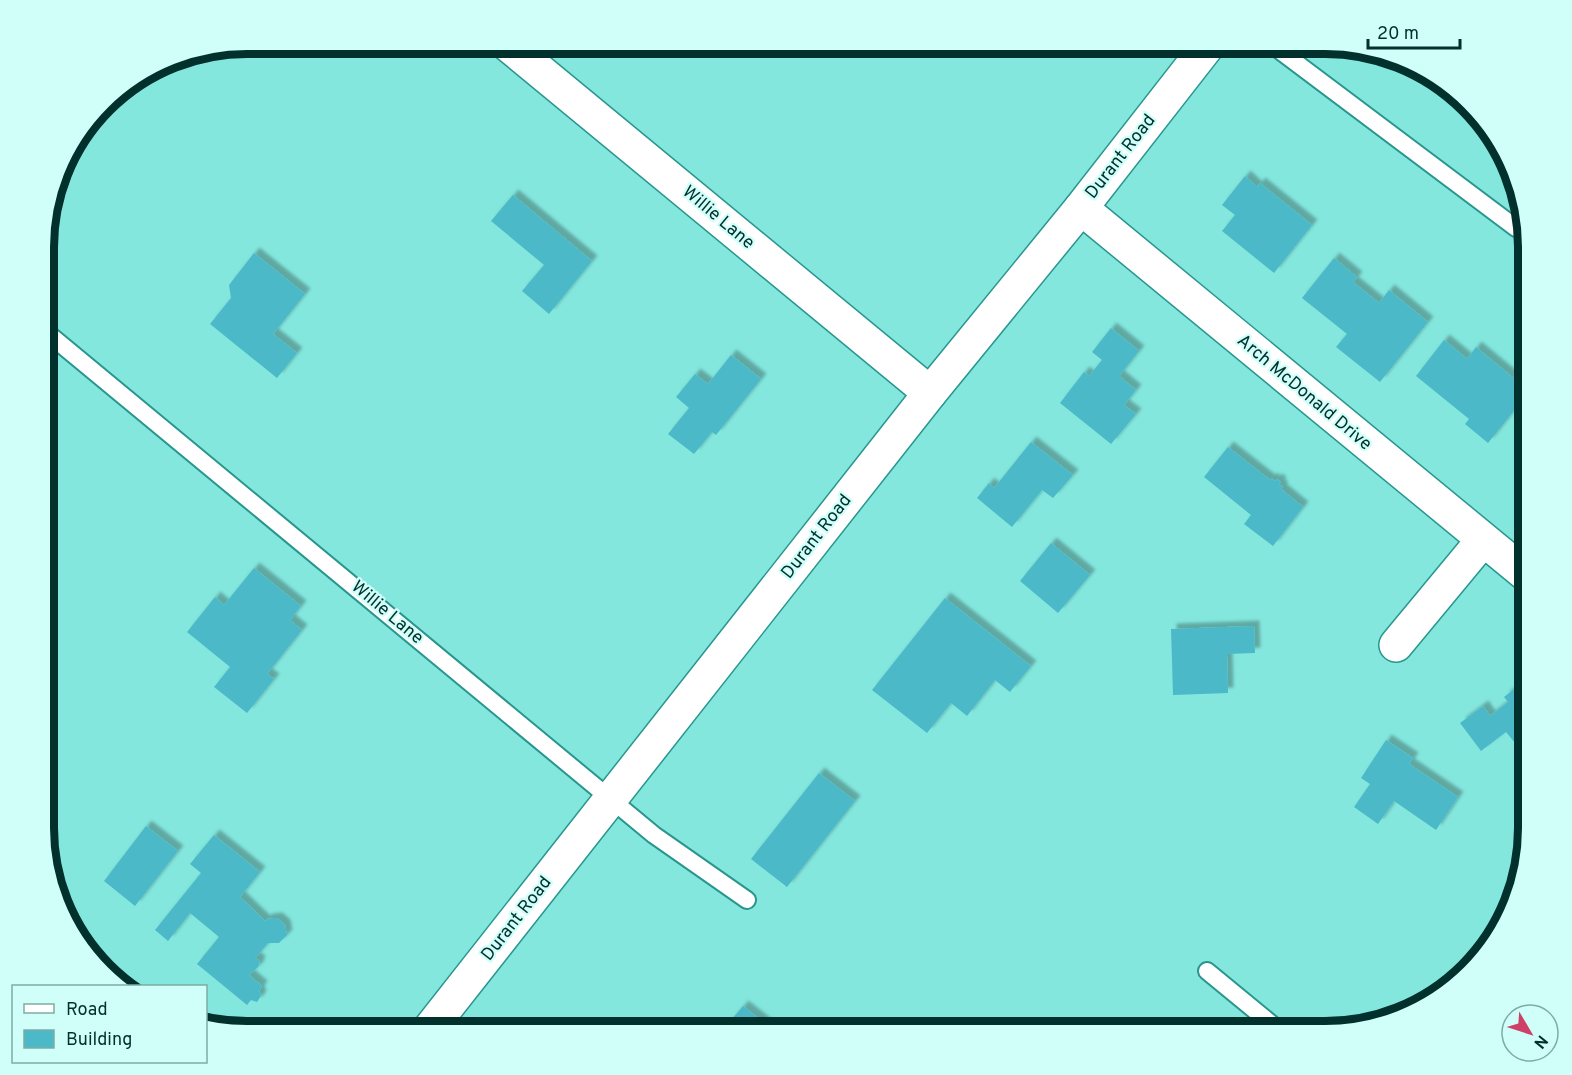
<svg xmlns="http://www.w3.org/2000/svg" width="1572" height="1075" viewBox="0 0 1572 1075" font-family="Overpass,sans-serif">
<style>
.building{fill:#4bb9c8;filter:url(#shadow)}
.lines{fill:none;stroke-linecap:round;stroke-linejoin:round}
.lane-casing{stroke:#29968e;stroke-width:20}
.street-casing{stroke:#29968e;stroke-width:36}
.secondary-casing{stroke:#29968e;stroke-width:36}
.lane{stroke:#fff;stroke-width:16}
.street{stroke:#fff;stroke-width:33}
.secondary{stroke:#fff;stroke-width:33}
.labels{text-anchor:middle;dominant-baseline:central;stroke-width:4.5;stroke-linejoin:round;paint-order:stroke}
.street-label{font-size:18px;fill:#01302d;stroke:#d0fef9}
.rim{fill:none;stroke:#01302d;stroke-width:8}
</style>
<defs>
<filter id="shadow"><feDropShadow dx="5.5" dy="-5.5" stdDeviation="1.5" flood-color="#0004"/></filter>
</defs>
<rect width="100%" height="100%" fill="#83e7de"/>
<path class="building" d="M1245 176 1257 187 1260 183 1312 225 1274 273 1222 231 1235 215 1222 205Z
M513 195 592 261 549 314 522 291 544 265 491 221Z
M254 253 305 294 273 334 297 353 277 378 210 324 231 298 229 285Z
M1334 258 1357 277 1353 282 1379 303 1389 290 1428 322 1380 382 1336 347 1347 334 1302 298Z
M1111 328 1139 351 1119 376 1136 390 1124 405 1136 414 1111 444 1060 403 1084 372 1089 376 1102 360 1092 352Z
M1444 340 1467 359 1476 347 1528 390 1521 402 1488 443 1465 424 1469 419 1416 376Z
M731 355 761 379 716 435 712 432 694 454 668 434 689 408 676 397 695 374 708 384Z
M1031 442 1073 475 1053 498 1042 490 1012 527 977 498 989 483 994 488Z
M1228 447 1270 480 1272 478 1275 481 1277 479 1281 482 1279 484 1283 487 1281 489 1303 507 1273 546 1244 524 1251 515 1204 477Z
M1051 543 1090 575 1058 613 1020 581Z
M254 568 301 606 290 620 302 630 267 674 274 679 247 713 214 687 230 667 187 632 215 597 224 605Z
M945 598 1031 666 1010 692 995 680 967 716 951 703 927 733 872 690Z
M1254 626 1255 653 1227 654 1228 693 1173 695 1171 629Z
M1528 678V743L1520 749 1506 732 1481 751 1460 723 1483 706 1490 716 1508 702 1504 697Z
M1386 740 1413 758 1409 764 1458 797 1436 830 1394 801 1378 824 1354 807 1370 784 1361 778Z
M819 773 855 801 787 887 751 859Z
M146 826 178 851 135 906 104 881Z
M214 835 260 872 240 897 265 921 267 919 277 918 285 925 287 935 279 943H268L255 958 260 961 258 967 249 975 262 986 259 991 261 996 257 1002 251 1000 247 1005 197 964 219 937 190 913 168 941 155 930 201 873 190 864Z
M743 1006 775 1031H722Z"/>
<g class="lines">
<defs>
<path id="lane" d="M1271 44 1516 228
M45 331 654 835 747 900
M1207 971 1280 1031"/>
<path id="street" d="M507 44 930 393
M1081 208 1528 576
M1396 645 1483 540"/>
<path id="secondary" d="M428 1031 930 393 1081 208 1209 44"/>
</defs>
<use href="#lane" class="lane-casing"/>
<use href="#street" class="street-casing"/>
<use href="#secondary" class="secondary-casing"/>
<use href="#lane" class="lane"/>
<use href="#street" class="street"/>
<use href="#secondary" class="secondary"/>
</g>
<g class="labels">
<g class="street-label">
<text transform="translate(1121 157) rotate(-52)">Durant Road</text>
<text transform="translate(718 218) rotate(40)">Willie Lane</text>
<text transform="translate(1304 393) rotate(40)">Arch McDonald Drive</text>
<text transform="translate(817 537) rotate(-52)">Durant Road</text>
<text transform="translate(387 613) rotate(40)">Willie Lane</text>
<text transform="translate(517 919) rotate(-52)">Durant Road</text>
</g>
</g>
<path d="M0 0H1572V1075H0ZM247 54H1325A193 193 0 0 1 1518 247V828A193 193 0 0 1 1325 1021H247A193 193 0 0 1 54 828V247A193 193 0 0 1 247 54Z" fill="#d0fef9" fill-rule="evenodd"/>
<path class="rim" d="M247 54H1325A193 193 0 0 1 1518 247V828A193 193 0 0 1 1325 1021H247A193 193 0 0 1 54 828V247A193 193 0 0 1 247 54Z"/>
<rect x="12" y="985" width="195" height="78" fill="#d0fef9" stroke="#7daca7" stroke-width="1.5"/>
<rect x="24" y="1004" width="30" height="9" fill="#ffffff" stroke="#7daca7" stroke-width="1.5"/>
<text x="66" y="1015" font-size="18" fill="#01302d">Road</text>
<rect x="24" y="1030" width="30" height="18" fill="#4bb9c8" stroke="#7daca7" stroke-width="1.5"/>
<text x="66" y="1045" font-size="18" fill="#01302d">Building</text>
<g transform="translate(1530 1033) rotate(129)"><circle r="28" fill="#d0fef9" stroke="#7daca7" stroke-width="1.5"/>
<path d="M0-4.5L10 22L0 15L-10 22Z" fill="#cf4068"/>
<text y="-9" font-size="16" font-weight="bold" text-anchor="middle" fill="#01302d">N</text>
</g>
<path d="M1368 39v9h92v-9" fill="none" stroke="#01302d" stroke-width="3"/>
<text x="1377" y="39" font-size="18" fill="#01302d" stroke="#d0fef9" stroke-width="4.5" paint-order="stroke">20 m</text>
</svg>
